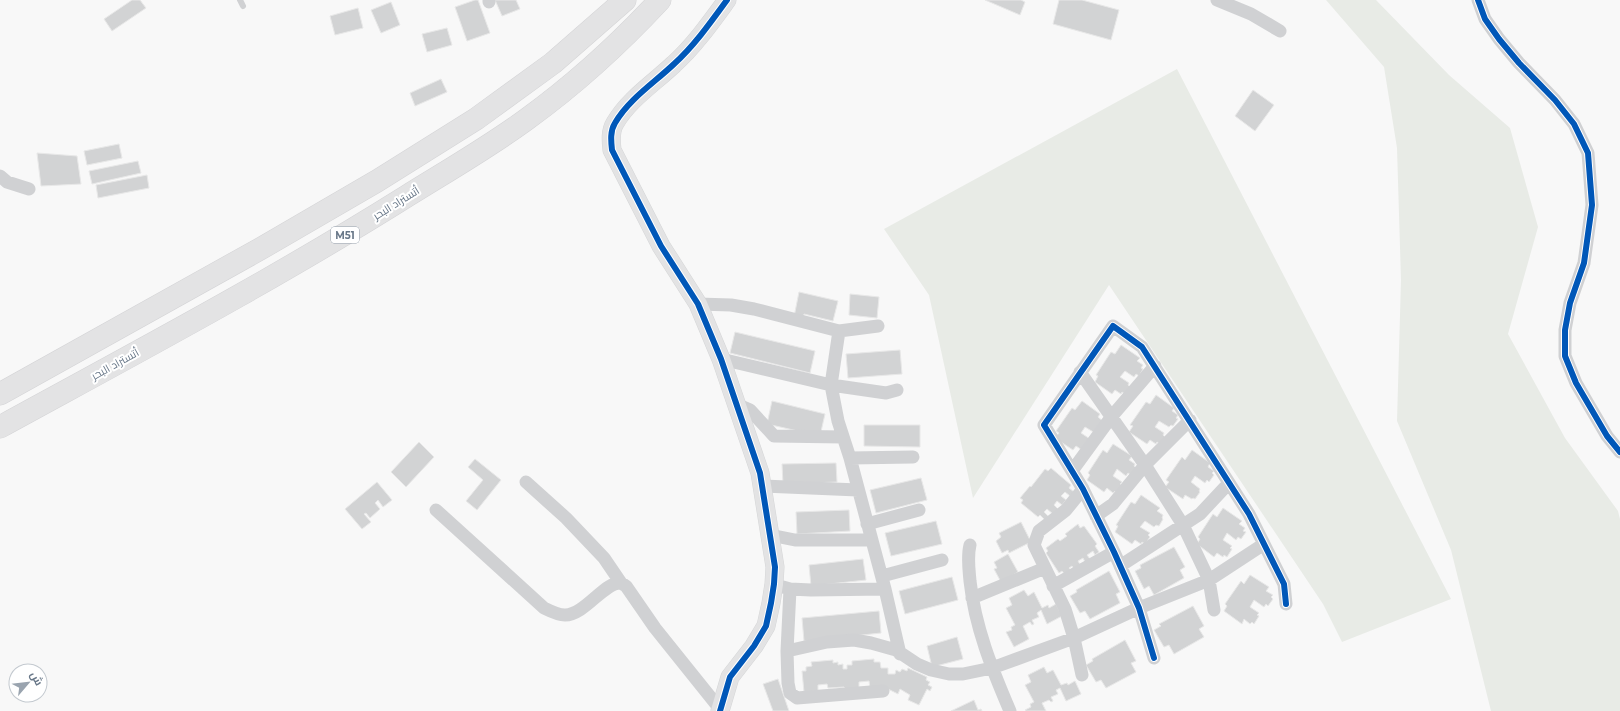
<svg xmlns="http://www.w3.org/2000/svg" width="1620" height="711" viewBox="0 0 1620 711" font-family="Montserrat,Cairo,sans-serif">
<style>
.green{fill:#e8ebe6}
.building{fill:#d2d3d4;stroke:#e8e8e8}
.lines{fill:none;stroke-linecap:round;stroke-linejoin:round}
.secondary-casing{stroke:#d5d6d7;stroke-width:19}
.highway-casing{stroke:#d4d4d6;stroke-width:23}
.lane{stroke:#d0d1d3;stroke-width:6}
.street{stroke:#d0d1d3;stroke-width:13}
.secondary{stroke:#e3e3e4;stroke-width:18}
.highway{stroke:#e3e3e4;stroke-width:22}
.cycleway-casing{stroke:#fff;stroke-width:8}
.cycleway{stroke:#0057b8;stroke-width:6}
.labels{text-anchor:middle;dominant-baseline:central;stroke-width:4;stroke-linejoin:round;paint-order:stroke}
.shield{fill:#fff;stroke:#95a0ac;stroke-width:1}
.shield-label{font-size:10px;font-weight:bold;fill:#687788}
.street-label{font-size:11px;fill:#687788;stroke:#fff}
</style>
<rect width="100%" height="100%" fill="#f8f8f8"/>
<path class="green" d="M1326 0H1376L1449 75 1510 128 1538 227 1508 334 1565 438 1618 511 1620 519V711H1491L1451 550 1397 421 1401 280 1397 148 1384 67Z
M1177 69 1451 599 1342 642 1323 604 1109 285 973 498 929 295 884 229Z"/>
<path class="building" d="M132 0H140L146 8 112 31 104 19Z
M475 0H478L490 33 467 41 455 7Z
M495 0H516L520 9 502 16Z
M985 0H1021L1025 2 1020 15Z
M1059 0H1082L1119 10 1111 40 1053 24Z
M391 2 400 25 381 33 371 10Z
M358 8 363 28 335 35 330 16Z
M447 28 452 45 427 52 422 34Z
M441 79 447 92 415 106 410 93Z
M1253 90 1274 105 1255 131 1235 116Z
M119 144 122 158 87 165 84 151Z
M37 153 77 156 81 184 41 186Z
M138 161 141 173 92 184 89 171Z
M147 175 149 188 98 198 96 185Z
M799 292 838 301 833 321 804 314 803 319 794 317Z
M850 294 879 297 877 318 849 315Z
M735 332 815 351 810 373 730 353Z
M1121 345 1140 358 1137 361 1143 365 1141 368 1143 369 1139 376 1136 374 1134 377 1125 371 1120 377 1129 383 1128 385 1130 387 1125 394 1122 392 1121 394 1115 390 1112 394 1095 382 1098 376 1096 375 1111 352 1115 354Z
M900 350 902 374 848 378 846 354Z
M1156 395 1174 408 1172 411 1178 415 1176 418 1178 419 1173 426 1171 425 1169 427 1159 421 1155 427 1164 433 1163 435 1165 437 1160 444 1157 442 1156 444 1150 440 1147 444 1129 432 1133 426 1130 425 1146 402 1150 404Z
M772 401 825 414 820 436 767 424Z
M1082 401 1100 414 1098 417 1104 422 1095 433 1085 427 1081 433 1090 439 1082 450 1076 446 1073 450 1055 438 1059 433 1056 431 1072 408 1075 410Z
M864 425H920V447L864 446Z
M419 442 434 457 406 487 391 472Z
M1113 444 1132 456 1129 460 1135 464 1134 466 1136 468 1131 475 1128 473 1126 476 1117 469 1113 476 1122 482 1120 484 1122 485 1117 493 1115 491 1113 493 1107 488 1104 492 1087 480 1090 475 1088 473 1103 450 1107 453Z
M1192 450 1210 463 1208 467 1214 471 1212 473 1214 475 1209 482 1207 480 1205 483 1195 476 1191 482 1200 489 1199 491 1200 492 1195 499 1193 498 1192 499 1185 495 1183 499 1165 487 1169 482 1166 480 1182 457 1185 460Z
M475 459 501 480 477 510 466 501 483 480 468 467Z
M836 463 837 482 783 484 782 464Z
M1051 468 1071 485 1069 488 1074 492 1070 496 1065 492 1061 496 1066 500 1062 505 1057 501 1054 505 1058 509 1053 514 1047 509 1044 512 1049 517 1046 521 1040 515 1038 517 1021 503 1023 500 1020 498 1030 486 1031 487 1045 469 1048 471Z
M921 478 927 500 876 513 870 490Z
M377 482 392 500 383 507 378 500 375 503 380 509 370 518 366 513 364 514 371 522 362 529 345 509Z
M1141 495 1160 508 1157 511 1163 515 1162 518 1163 519 1159 526 1156 525 1154 527 1145 521 1140 527 1150 533 1148 535 1150 537 1145 544 1142 542 1141 544 1135 540 1132 544 1115 532 1118 526 1116 525 1131 502 1135 504Z
M1223 508 1242 521 1239 524 1245 528 1243 531 1246 532 1241 539 1238 537 1236 540 1227 533 1223 540 1232 546 1230 548 1232 549 1227 557 1224 555 1223 557 1217 553 1214 557 1197 544 1200 539 1198 537 1213 514 1217 517Z
M849 510 850 531 797 534 796 512Z
M936 521 942 544 891 556 885 533Z
M1021 522 1031 542 1009 553 1008 550 1002 553 996 541 1001 537 999 533Z
M1078 524 1080 528 1084 526 1097 544 1095 546 1099 552 1095 555 1093 551 1087 555 1090 559 1085 562 1083 558 1078 561 1081 566 1075 571 1072 566 1069 568 1073 573 1067 577 1062 571 1059 573 1046 553 1048 551 1046 548 1058 539 1060 541 1067 536 1065 534Z
M1174 547 1185 567 1180 570 1184 578 1154 595 1149 586 1144 589 1135 571 1141 568 1140 565Z
M1008 554 1018 572 1001 582 994 569 997 568 994 562Z
M863 559 866 580 811 586 809 565Z
M1109 571 1120 592 1116 594 1120 603 1090 619 1085 611 1080 613 1070 596 1077 592 1076 590Z
M1250 575 1269 587 1266 591 1273 595 1271 597 1273 599 1268 606 1266 604 1264 607 1254 600 1250 607 1259 613 1257 615 1259 616 1254 624 1252 622 1250 624 1244 619 1242 624 1224 611 1227 606 1225 604 1241 581 1244 584Z
M952 577 958 600 905 614 899 591Z
M1024 590 1028 596 1034 592 1042 608 1048 605 1049 608 1056 604 1062 616 1047 624 1041 610 1037 613 1039 617 1032 620 1034 624 1032 625 1030 622 1023 626 1029 639 1014 647 1006 632 1012 630 1011 627 1015 625 1006 608 1012 605 1009 598Z
M1193 606 1204 626 1199 629 1204 637 1174 654 1169 645 1164 647 1154 630 1161 626 1159 624Z
M879 611 881 633 804 641 802 618Z
M957 637 963 659 932 667 927 646Z
M1125 640 1136 661 1131 663 1136 672 1106 688 1101 680 1096 682 1086 665 1093 661 1092 659Z
M874 659V662H880L881 668H888V674H895L896 670 900 672 902 669 907 671 908 668 927 677 926 680 930 682 928 685 932 687 930 691 927 689 919 705 908 700 910 695 900 689 898 694 884 687 870 688 869 681 859 682V688L845 689 844 687 828 688 827 684 818 685V691L804 692 802 671H806V667L812 666 811 662 833 660V663L838 662V665L843 664V669H847V665H852V661Z
M1044 667 1047 673 1053 670 1061 685 1067 683 1068 685 1075 681 1081 694 1066 701 1060 688 1056 690 1058 694 1051 697 1053 701 1051 702 1049 700 1042 703 1046 711H1026L1025 710 1031 707 1030 704 1034 702 1025 685 1031 682 1028 675Z
M778 679 789 711H773L763 684Z
M974 700 978 710 981 709 982 711H951Z"/>
<g class="lines">
<defs>
<path id="secondary" d="M720 711 730 677 754 646 766 626 771 603 774 584 775 567 760 473 721 359 698 304 661 246 612 150C611 141 610 131 615 123 629 99 654 83 674 64 694 46 711 22 727 0"/>
<path id="highway" d="M0 394 260 249 377 181 476 119 553 63 625 0
M0 427C137 352 275 279 407 196 447 171 489 147 527 119 574 85 620 43 660 0"/>
</defs>
<use href="#secondary" class="secondary-casing"/>
<use href="#highway" class="highway-casing"/>
<path class="lane" d="M240 0 243 6"/>
<path class="street" d="M489 0V2
M1217 0 1251 14 1280 31
M1478 0 1485 19 1499 39 1519 63 1555 100 1574 124 1588 153 1592 205 1584 263 1570 303 1565 330V356L1576 383 1607 436 1620 452
M0 176 7 182 29 189
M698 304 731 305 754 309 839 331 878 326
M721 359 831 385 839 331
M1080 372 1145 465 1183 525 1209 580 1214 610
M897 390 886 393 831 385 838 421 850 458 885 589 900 654
M736 404 750 410 774 436 843 437
M850 458 913 457
M1072 471 1112 416 1155 366
M526 482 566 518 604 558 621 583
M763 486 858 490
M436 510 544 608C550 611 558 615 565 615 585 615 605 581 621 583 623 584 624 585 626 586L655 628 720 709
M1096 516 1113 504 1145 465 1190 420
M867 524 919 510
M770 535 795 540H871
M970 545C967 557 969 569 970 581 975 627 992 669 1010 711
M1120 566 1200 514 1229 483
M882 576 942 560
M1053 586 1114 552
M783 587 790 589 811 590 885 589
M790 589 787 651 827 642 854 640 871 643 896 650 917 664 931 670 949 674H963L992 668 1074 638 1139 608 1209 580 1264 544
M972 598 1045 568
M787 651 788 683 790 693 797 698 883 691
M1154 658 1139 608 1114 552 1083 489 1044 425 1113 326 1142 347 1249 514 1284 584 1286 604
M1082 675 1074 638 1065 609 1034 545 1039 531 1066 510 1083 489"/>
<use href="#secondary" class="secondary"/>
<use href="#highway" class="highway"/>
<defs>
<path id="cycleway" d="M1478 0 1485 19 1499 39 1519 63 1555 100 1574 124 1588 153 1592 205 1584 263 1570 303 1565 330V356L1576 383 1607 436 1620 452
M1154 658 1139 608 1114 552 1083 489 1044 425 1113 326 1142 347 1249 514 1284 584 1286 604
M720 711 730 677 754 646 766 626 771 603 774 584 775 567 760 473 721 359 698 304 661 246 612 150C611 141 610 131 615 123 629 99 654 83 674 64 694 46 711 22 727 0"/>
</defs>
<use href="#cycleway" class="cycleway-casing"/>
<use href="#cycleway" class="cycleway"/>
</g>
<g class="labels">
<rect class="shield" x="331" y="227" width="28" height="16" rx="3"/>
<g class="shield-label">
<text x="345" y="235">M51</text>
</g>
<g class="street-label">
<text transform="translate(396 203) rotate(-32)">أتستراد البحر</text>
<text transform="translate(115 364) rotate(-29)">أتستراد البحر</text>
</g>
</g>
<g transform="translate(28 683) rotate(62)"><circle r="19" fill="#ffffff" stroke="#c3c9cf"/>
<path d="M0-3L7 15L0 10L-7 15Z" fill="#9aa4af"/>
<text y="-6" font-size="11" font-weight="bold" text-anchor="middle" fill="#687788">ش</text>
</g>
</svg>
